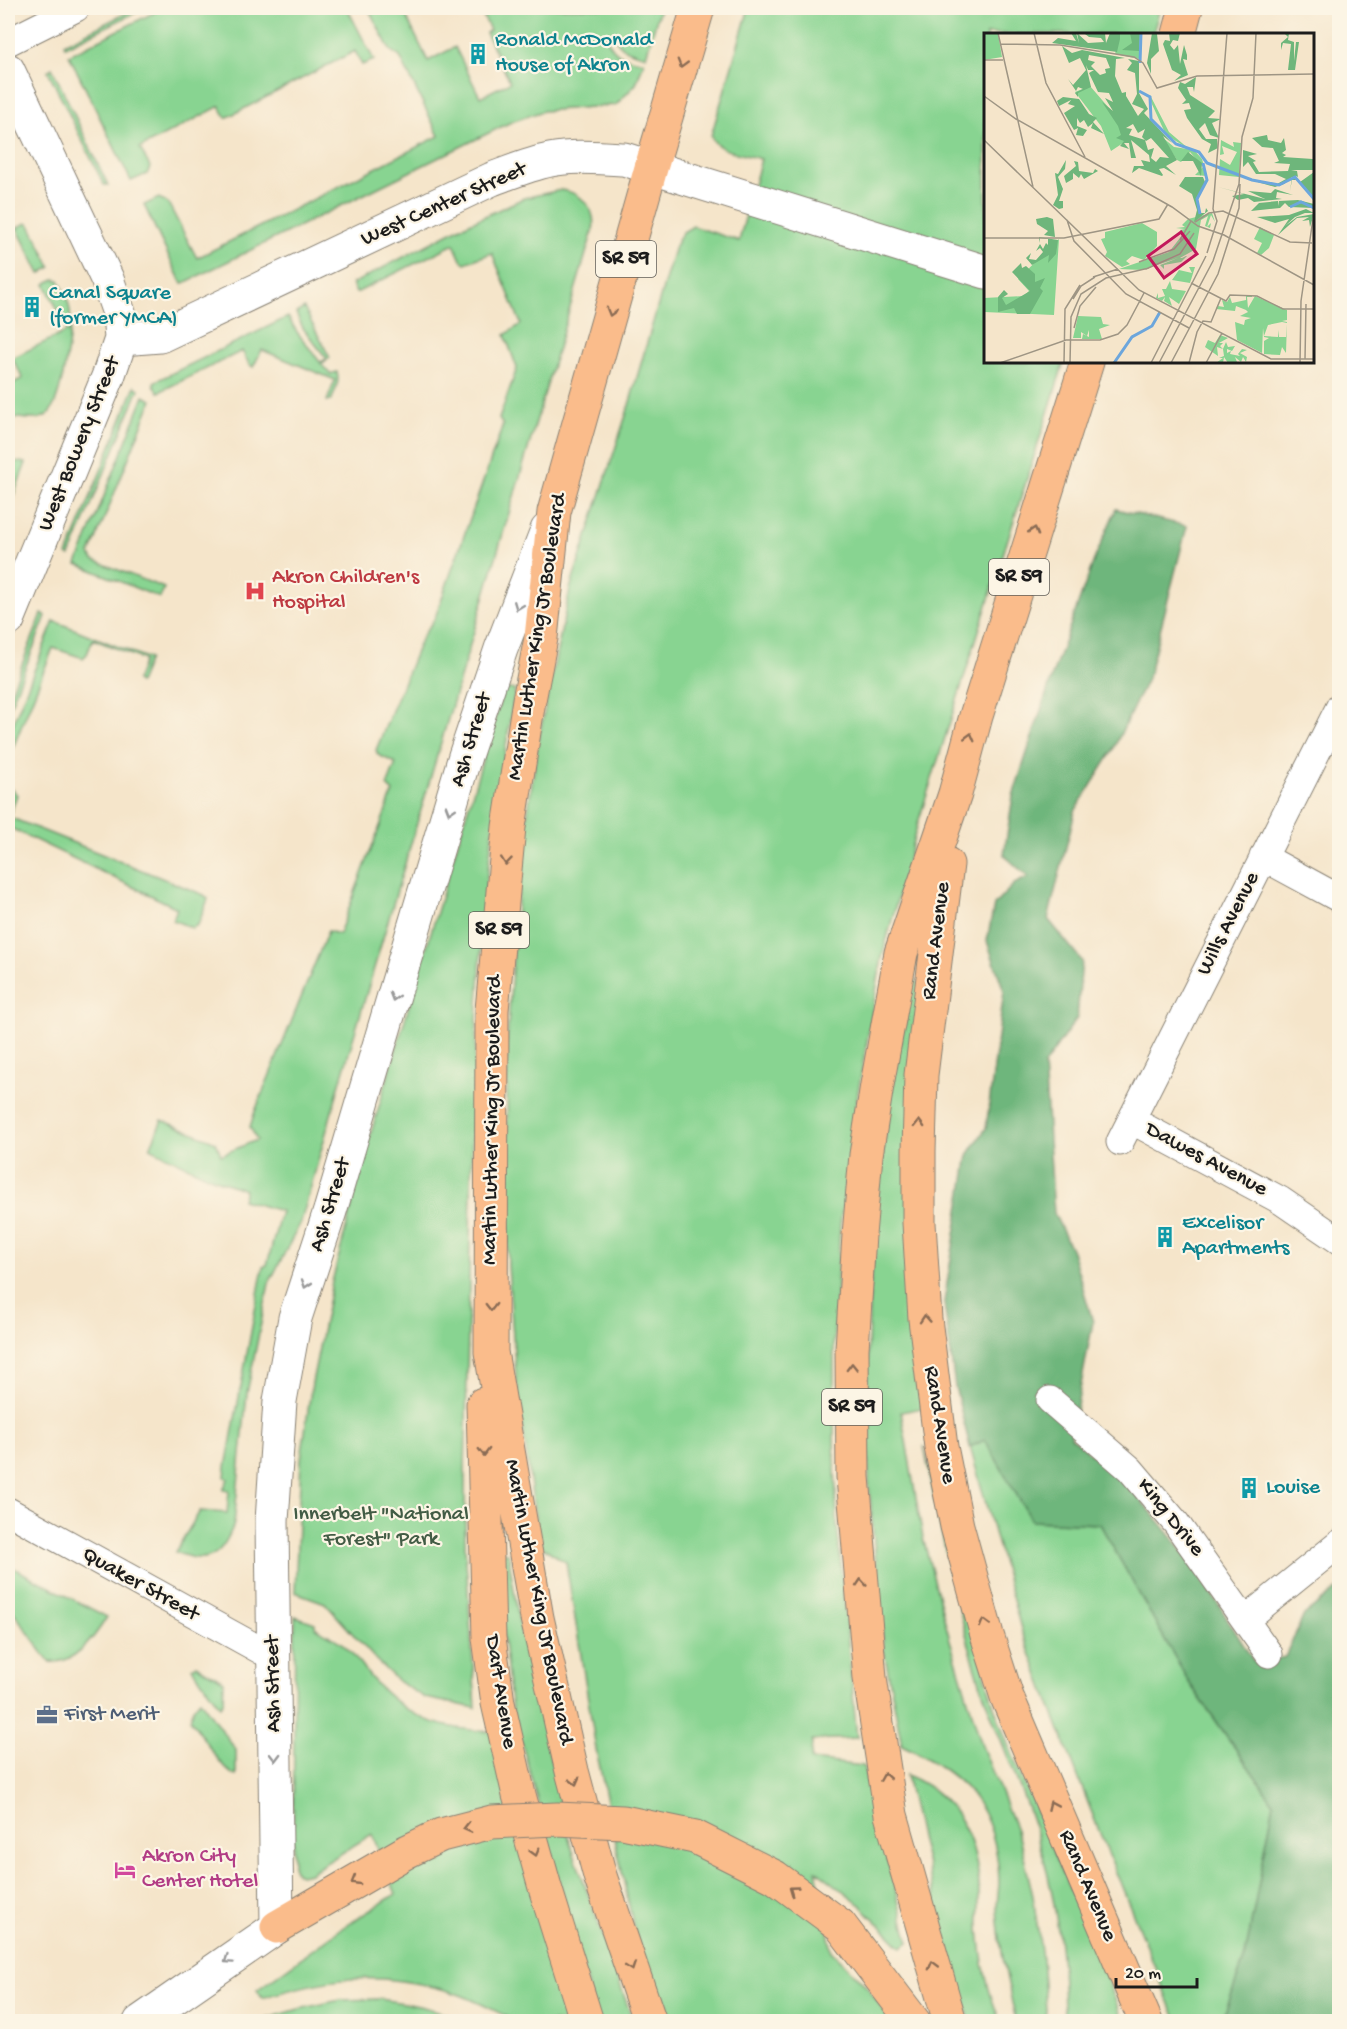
<svg xmlns="http://www.w3.org/2000/svg" width="1347" height="2029" viewBox="0 0 1347 2029" font-family="'Gochi Hand',sans-serif">
<style>
.green{fill:#88d491;stroke:#527856;stroke-width:1.5}
.forest{fill:#6eb67b;stroke:#45694c;stroke-width:1.5}
.lines{fill:none;stroke-linecap:round;stroke-linejoin:round}
.minor-casing{stroke:#888073;stroke-width:29}
.tertiary-casing{stroke:#888073;stroke-width:35}
.primary-casing{stroke:#888073;stroke-width:35}
.minor{stroke:#fff;stroke-width:27}
.tertiary{stroke:#fff;stroke-width:33}
.primary{stroke:#fabc8b;stroke-width:33}
.primary-bridge-casing{stroke:#888073;stroke-width:35;stroke-linecap:butt}
.primary-bridge{stroke:#fabc8b;stroke-width:33}
.oneway{stroke:#8b6c54}
.oneway2{stroke:#999}
.labels{text-anchor:middle;dominant-baseline:central;stroke-width:4.5;stroke-linejoin:round;paint-order:stroke}
.shield{fill:#fcf5e5;stroke:#5f5d58;stroke-width:1.5}
.shield-label{font-size:21px;font-weight:bold;fill:#1c1c1c}
.culture-label{font-size:22px;fill:#0d838f;stroke:#fcf5e5;text-anchor:start}
.street-label{font-size:22px;fill:#1c1c1c;stroke:#fcf5e5}
.health-label{font-size:22px;fill:#be3a42;stroke:#fcf5e5;text-anchor:start}
.park-label{font-size:22px;fill:#425c45;stroke:#fcf5e5}
.service-label{font-size:22px;fill:#4e5e75;stroke:#fcf5e5;text-anchor:start}
.hotel-label{font-size:22px;fill:#b23c85;stroke:#fcf5e5;text-anchor:start}
.inset-river{fill:none;stroke:#6ca6dc;stroke-width:3}
.inset-road{fill:none;stroke:#9e9584;stroke-width:1.5}
.view{fill:#c2185b;fill-opacity:0.15;stroke:#c2185b;stroke-width:3}
.inset-edge{fill:none;stroke:#1c1c1c;stroke-width:3}
</style>
<rect width="100%" height="100%" fill="#fcf5e5"/>
<filter id="ink" filterUnits="userSpaceOnUse"><feTurbulence type="fractalNoise" baseFrequency=".0167" numOctaves="2"/><feDisplacementMap in="SourceGraphic" scale="12" xChannelSelector="R" yChannelSelector="G"/><feConvolveMatrix kernelMatrix="1 2 1 2 8 2 1 2 1" color-interpolation-filters="sRGB"/></filter>
<filter id="wash" filterUnits="userSpaceOnUse"><feTurbulence type="fractalNoise" baseFrequency=".008" numOctaves="4" result="noise"/><feDisplacementMap in="SourceGraphic" scale="24" xChannelSelector="R" yChannelSelector="G"/><feGaussianBlur stdDeviation="1.35" result="paint"/><feColorMatrix in="noise" values="0 0 0 0 0 0 0 0 0 0 0 0 0 0 0 0 0 1.4 0 .05"/><feComposite in="paint" operator="in"/></filter>
<g filter="url(#wash)">
<rect width="100%" height="100%" fill="#f5e5ca"/>
<path class="green" d="M136 8H145L65 47 64 44Z
M163 8H347L374 60 362 65 355 51 226 118 220 106 140 148 150 167 147 174 131 181 69 55Z
M368 8H402L428 61 455 47 480 97 510 82 486 33 490 30 479 8H660L646 56C627 50 620 51 612 32L606 36C614 57 624 57 644 62L636 84 616 105 543 111 511 122 182 284 144 205 159 198 168 203 197 258 439 136 400 57 390 50Z
M749 8H1160L1153 34H986V362H1064L917 826 882 957 858 1092 840 1226 834 1336V1437L837 1525 857 1738 812 1740 811 1760 863 1766 909 1942 902 1947 856 1901 816 1870 832 1952 868 1988 891 2021H666L639 1953 596 1749 566 1562 539 1545 516 1377 508 1266 507 1041 515 928 525 830 539 737 570 589 627 412 675 246 683 232 693 226 739 241 761 159C746 154 717 153 711 136Z
M52 68 108 185H104L48 71Z
M561 190C581 192 597 209 593 230L340 1083 301 1222 269 1283 247 1393 234 1524C222 1556 208 1566 175 1552L200 1511 227 1513 229 1491 223 1490 228 1479 225 1477 226 1467 263 1267 267 1265 281 1211 242 1200 245 1190 212 1178 150 1148 162 1120 216 1142 221 1155 257 1140 250 1127 254 1114 328 931 339 934 393 792 387 786 396 763 378 755 376 750 422 637 435 618 503 425 499 419 517 368 505 335 521 324 492 253 465 263 461 260 454 244 356 293 352 284 461 227 524 198Z
M26 223 30 225 51 267 40 274 17 228Z
M54 279 59 280C64 290 69 300 70 311 73 329 61 403 48 414 39 423 20 417 8 417V386L23 378 12 358 68 331 45 284Z
M304 308 330 358 321 364 330 374 337 372C340 383 335 391 331 401H327L335 380 262 350 253 367 249 364 242 351 159 392 154 386V382L288 317 297 332 320 362 327 359 303 328 296 313Z
M135 386 139 389 70 556 67 555Z
M144 396 152 400 90 554 93 560 164 588 160 598 77 564Z
M8 460 26 463 8 510Z
M42 614 46 616 8 711V700Z
M54 621 149 659 139 683 136 681 144 660 93 639 87 654 83 658 53 648 8 760V736Z
M504 688 515 690 496 806 484 901 473 1090 465 1472V1547L476 1708 425 1698 399 1682 377 1661 325 1603 295 1592 301 1459 312 1383 332 1282 371 1133Z
M8 787 13 790 17 795 9 817 204 895 208 899 198 925 192 928 173 920 177 908 8 827Z
M912 981 919 982 923 1408 901 1412 923 1538 950 1640 982 1746 1020 1840 1033 1896 1042 1958 1046 2010 1045 2021H1016C1008 1984 999 1946 997 1908 997 1899 999 1890 999 1881 997 1807 965 1776 902 1745L884 1651 869 1486 867 1407 869 1307 878 1195 890 1097Z
M985 1439 1032 1521 1100 1524 1190 1684 1274 1803 1245 1957 1222 2021H1177L1097 1826 1022 1632 970 1447Z
M924 1446 994 1707 1009 1747 1102 1965 1123 2021H1064C1064 1958 1056 1894 1036 1833 1021 1784 998 1738 982 1689 957 1609 939 1528 924 1446Z
M494 1552 508 1553 519 1622 570 1843 633 2021H597L511 1703Z
M8 1565 107 1617C95 1637 75 1665 49 1662L8 1604Z
M295 1616 315 1623V1627C324 1634 339 1639 346 1647 356 1656 363 1669 372 1679 410 1721 441 1729 495 1732L578 2021C566 2021 522 2025 514 2020 489 2008 466 1995 438 1988 371 1971 327 1978 262 1998L257 1990 345 1926 396 1894 372 1834 310 1873 300 1875 296 1873 293 1866Z
M196 1665 224 1681 223 1703 220 1706 192 1668Z
M200 1700 236 1750V1776C222 1771 200 1732 190 1719L194 1707Z
M906 1775C949 1792 972 1828 978 1873 980 1891 978 1910 979 1928 981 1959 988 1992 1000 2021H970C945 1940 924 1859 906 1775Z
M380 1999C408 2004 438 2008 464 2021H259L299 2009 340 2000Z"/>
<path class="forest" d="M1116 509 1187 526 1148 677 1112 752 1075 811 1048 919 1082 961 1077 1018 1044 1065 1054 1213 1072 1251 1093 1322 1071 1437C1095 1457 1120 1478 1142 1502 1187 1549 1220 1608 1255 1663L1285 1657 1304 1615 1339 1588V2021H1222L1245 1957 1274 1803 1190 1684 1100 1524 1032 1521 985 1440 970 1447 955 1387 944 1302 968 1155 986 1128 1004 991 987 941 994 905 1014 884 1028 877 1004 855 1013 796 1054 670 1094 560Z"/>
</g>
<g filter="url(#ink)">
<g class="lines">
<defs>
<path id="minor" d="M8 42 76 8
M1263 857 1340 899
M1131 1120 1280 1200 1340 1241
M1120 1142 1340 706
M1050 1400 1130 1469 1176 1523 1269 1654
M8 1511 273 1657
M1245 1620 1340 1543"/>
<path id="tertiary" d="M8 70 107 279 119 313 121 339 108 377 8 620
M121 339 160 336 492 179C511 172 530 164 550 160 574 155 599 158 624 159L986 272
M140 2022 277 1927 272 1521 280 1401 295 1318 330 1211 465 756 501 649 547 530"/>
<path id="primary" d="M1179 34 1186 8
M947 864 921 1075 919 1151V1223L925 1319 941 1447 957 1526 987 1635 1007 1697 1146 2022
M483 1404 489 1638 498 1703 519 1795 546 1891 587 2022
M840 1925 914 2022
M277 1927 406 1852
M650 2022 600 1876 572 1771 537 1618 491 1352 492 1010 509 827 529 700 541 638 554 512 651 168 698 8
M950 2022 891 1815 870 1678 853 1477 852 1349 859 1235 866 1155 877 1085 901 953 955 794 976 716 1087 362"/>
</defs>
<use href="#minor" class="minor-casing"/>
<use href="#tertiary" class="tertiary-casing"/>
<use href="#primary" class="primary-casing"/>
<use href="#minor" class="minor"/>
<use href="#tertiary" class="tertiary"/>
<use href="#primary" class="primary"/>
<defs>
<path id="primary-bridge" d="M406 1852 441 1835 492 1822 557 1819 623 1822 695 1837 775 1877 840 1925"/>
</defs>
<use href="#primary-bridge" class="primary-bridge-casing"/>
<use href="#primary-bridge" class="primary-bridge"/>
</g>
<defs><path id="oneway-chevron" d="M-2-3.5L2.5 0L-2 3.5" fill="none" stroke-width="1.6" stroke-linecap="round" stroke-linejoin="round" transform="scale(1.5)"/></defs>
<g class="oneway">
<use href="#oneway-chevron" transform="translate(682 64) rotate(106)"/>
<use href="#oneway-chevron" transform="translate(611 312) rotate(106)"/>
<use href="#oneway-chevron" transform="translate(1034 531) rotate(-73)"/>
<use href="#oneway-chevron" transform="translate(970 737) rotate(-75)"/>
<use href="#oneway-chevron" transform="translate(506 861) rotate(96)"/>
<use href="#oneway-chevron" transform="translate(919 1124) rotate(-89)"/>
<use href="#oneway-chevron" transform="translate(491 1307) rotate(90)"/>
<use href="#oneway-chevron" transform="translate(925 1319) rotate(-94)"/>
<use href="#oneway-chevron" transform="translate(852 1367) rotate(-91)"/>
<use href="#oneway-chevron" transform="translate(484 1452) rotate(89)"/>
<use href="#oneway-chevron" transform="translate(861 1583) rotate(-94)"/>
<use href="#oneway-chevron" transform="translate(984 1623) rotate(-106)"/>
<use href="#oneway-chevron" transform="translate(885 1777) rotate(-99)"/>
<use href="#oneway-chevron" transform="translate(575 1781) rotate(75)"/>
<use href="#oneway-chevron" transform="translate(1052 1805) rotate(-114)"/>
<use href="#oneway-chevron" transform="translate(467 1828) rotate(166)"/>
<use href="#oneway-chevron" transform="translate(535 1852) rotate(74)"/>
<use href="#oneway-chevron" transform="translate(355 1881) rotate(150)"/>
<use href="#oneway-chevron" transform="translate(793 1890) rotate(-144)"/>
<use href="#oneway-chevron" transform="translate(933 1965) rotate(-106)"/>
<use href="#oneway-chevron" transform="translate(631 1967) rotate(71)"/>
</g>
<g class="oneway2">
<use href="#oneway-chevron" transform="translate(518 606) rotate(111)"/>
<use href="#oneway-chevron" transform="translate(450 810) rotate(107)"/>
<use href="#oneway-chevron" transform="translate(394 997) rotate(107)"/>
<use href="#oneway-chevron" transform="translate(306 1284) rotate(109)"/>
<use href="#oneway-chevron" transform="translate(275 1757) rotate(89)"/>
<use href="#oneway-chevron" transform="translate(228 1960) rotate(145)"/>
</g>
</g>
<defs>
<symbol id="building-bare" viewBox="-9 -9 18 18"><path d="M-4-6H4V6H1V3H-1V6H-4ZM-2.5-4.3h1.7v1.8h-1.7ZM.8-4.3h1.7v1.8H.8ZM-2.5-1h1.7V.8h-1.7ZM.8-1h1.7V.8H.8Z" fill="#0f9aa8" stroke="#fcf5e5" stroke-width="2.5" paint-order="stroke"/></symbol>
<symbol id="hospital-bare" viewBox="-9 -9 18 18"><path d="M-5-5h3v3.5h4V-5h3V5h-3V1.5h-4V5h-3Z" fill="#e0444e" stroke="#fcf5e5" stroke-width="2.5" paint-order="stroke"/></symbol>
<symbol id="office-bare" viewBox="-9 -9 18 18"><path d="M-6-3h4V-5.5h4V-3h4V5H-6ZM-1-4.5V-3h2v-1.5ZM-6 0V1H6V0Z" fill="#5c6f8a" stroke="#fcf5e5" stroke-width="2.5" paint-order="stroke"/></symbol>
<symbol id="hotel-bare" viewBox="-9 -9 18 18"><path d="M-6-4.5h1.5V1H6V5H4.5V3h-9V5H-6ZM-4 0a1.8 1.8 0 1 1 3.6 0ZM.5 0V-2.5h3Q6-2.5 6 0Z" fill="#d1479c" stroke="#fcf5e5" stroke-width="2.5" paint-order="stroke"/></symbol>
</defs>
<g fill-rule="evenodd">
<use href="#building-bare" x="463" y="39" width="30" height="30"/>
<use href="#building-bare" x="17" y="292" width="30" height="30"/>
<use href="#hospital-bare" x="240" y="576" width="30" height="30"/>
<use href="#building-bare" x="1150" y="1222" width="30" height="30"/>
<use href="#building-bare" x="1234" y="1473" width="30" height="30"/>
<use href="#office-bare" x="32" y="1700" width="30" height="30"/>
<use href="#hotel-bare" x="110" y="1855" width="30" height="30"/>
</g>
<g class="labels">
<g class="shield">
<rect x="596" y="241" width="60" height="36" rx="4.5"/>
<rect x="989" y="559" width="60" height="36" rx="4.5"/>
<rect x="469" y="912" width="60" height="36" rx="4.5"/>
<rect x="822" y="1389" width="60" height="36" rx="4.5"/>
</g>
<g class="shield-label">
<text x="626" y="259">SR 59</text>
<text x="1019" y="577">SR 59</text>
<text x="499" y="930">SR 59</text>
<text x="852" y="1407">SR 59</text>
</g>
<g class="culture-label">
<text x="495" y="41">Ronald McDonald<tspan x="495" dy="25">House of Akron</tspan></text>
<text x="49" y="294">Canal Square<tspan x="49" dy="25">(former YMCA)</tspan></text>
<text x="1182" y="1224">Excelisor<tspan x="1182" dy="25">Apartments</tspan></text>
<text x="1266" y="1488">Louise</text>
</g>
<g class="street-label">
<text transform="translate(444 205) rotate(-24)">West Center Street</text>
<text transform="translate(80 444) rotate(-68)">West Bowery Street</text>
<text transform="translate(538 637) rotate(-81)">Martin Luther King Jr Boulevard</text>
<text transform="translate(472 740) rotate(-73)">Ash Street</text>
<text transform="translate(1229 924) rotate(-63)">Wills Avenue</text>
<text transform="translate(937 941) rotate(-83)">Rand Avenue</text>
<text transform="translate(493 1120) rotate(-89)">Martin Luther King Jr Boulevard</text>
<text transform="translate(1206 1160) rotate(28)">Dawes Avenue</text>
<text transform="translate(331 1205) rotate(-73)">Ash Street</text>
<text transform="translate(939 1425) rotate(81)">Rand Avenue</text>
<text transform="translate(1170 1518) rotate(51)">King Drive</text>
<text transform="translate(140 1585) rotate(29)">Quaker Street</text>
<text transform="translate(538 1602) rotate(79)">Martin Luther King Jr Boulevard</text>
<text transform="translate(274 1684) rotate(-91)">Ash Street</text>
<text transform="translate(500 1692) rotate(81)">Dart Avenue</text>
<text transform="translate(1087 1886) rotate(67)">Rand Avenue</text>
</g>
<g class="health-label">
<text x="272" y="578">Akron Children's<tspan x="272" dy="25">Hospital</tspan></text>
</g>
<g class="park-label">
<text x="381" y="1515">Innerbelt "National<tspan x="381" dy="25">Forest" Park</tspan></text>
</g>
<g class="service-label">
<text x="64" y="1715">First Merit</text>
</g>
<g class="hotel-label">
<text x="142" y="1857">Akron City<tspan x="142" dy="25">Center Hotel</tspan></text>
</g>
</g>
<g transform="translate(984 33)">
<rect width="330" height="330" fill="#f5e5ca"/>
<path d="M0 0H14L18 24 0 27ZM136 0H156L155 26 131 21ZM106 53 131 82 142 108 127 118 117 93 91 59ZM166 62 185 99 205 116 182 102 167 69 166 77ZM178 104 190 114 210 117 218 126 223 143 211 142 219 134 206 119 197 129 193 127ZM237 107 250 114 249 109 257 110 255 144 235 142 236 126 246 132 253 119 238 113 240 121 236 122ZM228 180 231 189 227 182 223 194 227 190 226 195 221 193 224 183 217 187 212 216 196 225H198L202 223H203L197 229 180 232V236L176 232 194 225 158 237 135 236 185 219 199 201 196 197 201 196 192 195 201 194 198 192 204 186ZM158 190 173 199V213L160 227 148 223 142 228 146 231 138 234 121 223 123 219 117 206 121 205V199ZM276 194 290 202 285 215 277 222 273 220 278 210 270 206ZM75 206 70 282 0 279V265L40 263 45 258 34 246ZM205 234H211L206 250 188 247 195 237 208 240ZM186 248 188 256 202 258 195 271 185 264 188 273 180 268 181 264 178 268 172 265 174 260V265L181 263 178 256H182ZM262 263H268V264H263L264 275 271 263 303 277V287L298 288 303 289 302 320 298 314 296 322 280 321V308L285 305 280 304 279 295 278 320 253 307 251 289 260 292 261 287 267 285 256 283 264 279 262 277 252 273 251 278 232 276 236 267 234 273 240 274 238 267 243 269 246 264 248 270 262 267ZM298 289 303 290 302 304H295V297L294 304 280 303 284 292ZM94 283 117 284 119 291 126 292 115 296 118 306H98L99 301 105 304V297L103 303 97 299V305H89ZM236 302 244 305 235 310H239L236 313 239 316 242 309 244 314 251 313 248 318 243 316V320L247 318 246 321 256 323 254 321 258 316 263 317 256 320 263 324 262 329 259 324 257 329 251 324 253 329 244 330 240 324 239 330H232L239 325H235L240 323 239 316 233 314 234 323 221 314 224 307 231 310Z" fill="#88d491" fill-rule="evenodd"/>
<path d="M87 0H92L95 10 93 0 104 10 120 9 117 5 105 4 101 1 121 0 122 10 126 0H136V6L133 19 68 10 74 5 92 8ZM146 0H156L155 18 138 17 148 10ZM168 0 173 1 175 18 167 26V41L163 30ZM185 0H196L194 8 189 7 186 12 190 17 194 12 196 31 200 12 203 22V27L199 26 204 42 190 48 197 42 188 37 179 11 181 7 186 8ZM300 0H305L304 7 310 9V28L312 9H315L311 37H304L307 11 299 10 297 17V10L304 4ZM78 13 88 20 98 17 141 25 132 26 131 43 138 60 142 59V63L154 83 160 76 148 71 153 61 151 40 143 37 148 30 144 26 155 28V60L164 76 160 80 188 110 179 103 193 127 182 133 192 142 180 135 175 136 179 142 178 143 155 135 148 140 150 133H160L157 127 166 129 165 122 147 107 152 125H147L145 110H140L145 116 136 113 140 108 132 105 137 102 134 93 118 69 129 78 121 65 129 69 125 60 114 59 105 40 110 37H104L102 32 107 54 94 60V64L91 60 99 56 94 54 92 58 84 46 89 52 102 37 96 25 85 30ZM105 22 122 25 126 35 121 36 122 40 116 42 107 33 111 29 104 27ZM149 91 154 100 161 96 158 104 162 108 167 105 185 125 176 124 172 129 167 125 170 115 164 117 161 107 145 102 148 96 142 95ZM212 44 210 59 209 54H203L206 62 231 78 224 85 237 86 228 90 235 105 226 102 221 90 215 96 222 106H233L234 115 224 120 227 111 218 106 203 85 200 77 207 76 205 70 198 71 202 67 194 55 196 49 201 51ZM79 64 95 66 105 81 113 85 109 89 120 101 107 95 109 90 104 94 100 87 96 90 93 85V93L103 97 99 103 92 102 94 95 90 97 80 80 91 73 84 71 87 67 75 73 73 68ZM283 102 284 107 297 110 300 105 302 117 298 120 302 122 299 124 329 126 330 137H307L313 138 314 144 312 143 309 144 316 149 330 139V165L313 147H308L306 158 308 144 300 151 291 154 270 148 293 151 302 146 291 141H272L264 129 259 134V117L273 121 264 123 272 128 269 129 275 139 304 138 306 131 290 130 295 128 289 115 278 114 268 105ZM204 119 218 130 217 143 209 128H197ZM82 127 81 136 74 144 79 156 75 168H79V175L75 176 69 172 74 162 71 140 74 141ZM90 128 94 129 95 138 109 140 111 136 114 138 100 146 97 141 95 145 89 140V146L82 150 80 143 92 133ZM201 144H219L221 149 213 168 216 180H221L222 175 224 178 210 189 213 177 208 161 195 153ZM234 154 281 166 264 158 287 160 291 156 309 162 293 159 292 165 298 166 270 169 264 165 254 167 248 163 260 161ZM314 167 330 171V175L305 174 301 170 296 175 267 178 275 170 294 168 295 173V168ZM322 176 330 180H321L311 184 301 193 313 184 330 181 326 194 325 187 318 188 325 184 313 185 294 202 305 186 291 190 273 184 305 182ZM63 184 69 186 71 204 60 202 64 198 53 191 52 186ZM55 204 74 207 72 221 64 230 65 222 48 232 42 225 47 220 45 226 52 227 59 219 56 215 52 218 56 211 59 216 62 210 64 212V206L56 205 55 210ZM37 230 38 235 42 233 51 241V249L61 245 56 255 59 258 46 281H33L30 275 14 279V264L20 257 24 261 18 265 22 272 46 258 28 239Z" fill="#6eb67b" fill-rule="evenodd"/>
<path class="inset-river" d="M156 30 157 0M155 58 166 64 167 86 192 111 215 119 223 130 268 147 295 152 311 144 330 166M306 174 317 169 330 175M216 181 213 166 223 147 219 130M130 330 148 304 168 293 176 279"/>
<path class="inset-road" d="M14 0 49 154M50 0 62 50 101 124M16 11 76 12 150 24 159 30 173 55 213 43 330 41M0 27H19M0 63 32 86 188 174 214 193 240 202 330 252M0 107 155 257 287 326H330M83 187 90 208 142 261 205 295M211 189 225 180 239 178 306 209 328 210M0 205H80L175 186 184 171M196 207 207 188M223 220 233 188 229 176 243 0M155 229 190 216 206 198M162 236 196 221 210 200M109 244 134 236M207 250 242 268 246 262 273 263 299 276H330M89 266 97 253 111 244M90 295 96 273 112 254M321 326 322 271M16 330 82 307H116L134 301 143 292 160 260M80 330 81 276 96 252M86 330 87 284 97 261 122 245 165 235M167 330 222 223M175 330 229 228 255 151 258 104 269 65 272 0M187 330 234 241 255 175 256 151M205 330 213 299 219 288 227 289 237 265M222 330 238 300M316 330 317 268 330 179"/>
<path class="view" d="M197 199 213 221 180 245 164 223Z"/>
<rect width="330" height="330" class="inset-edge"/>
</g>
<rect width="1347" height="2029" fill="none" stroke="#fcf5e5" stroke-width="30"/>
<path d="M1116 1978v9h81v-9" fill="none" stroke="#1c1c1c" stroke-width="3"/>
<text x="1125" y="1978" font-size="18" fill="#1c1c1c" stroke="#fcf5e5" stroke-width="4.5" paint-order="stroke">20 m</text>
</svg>
